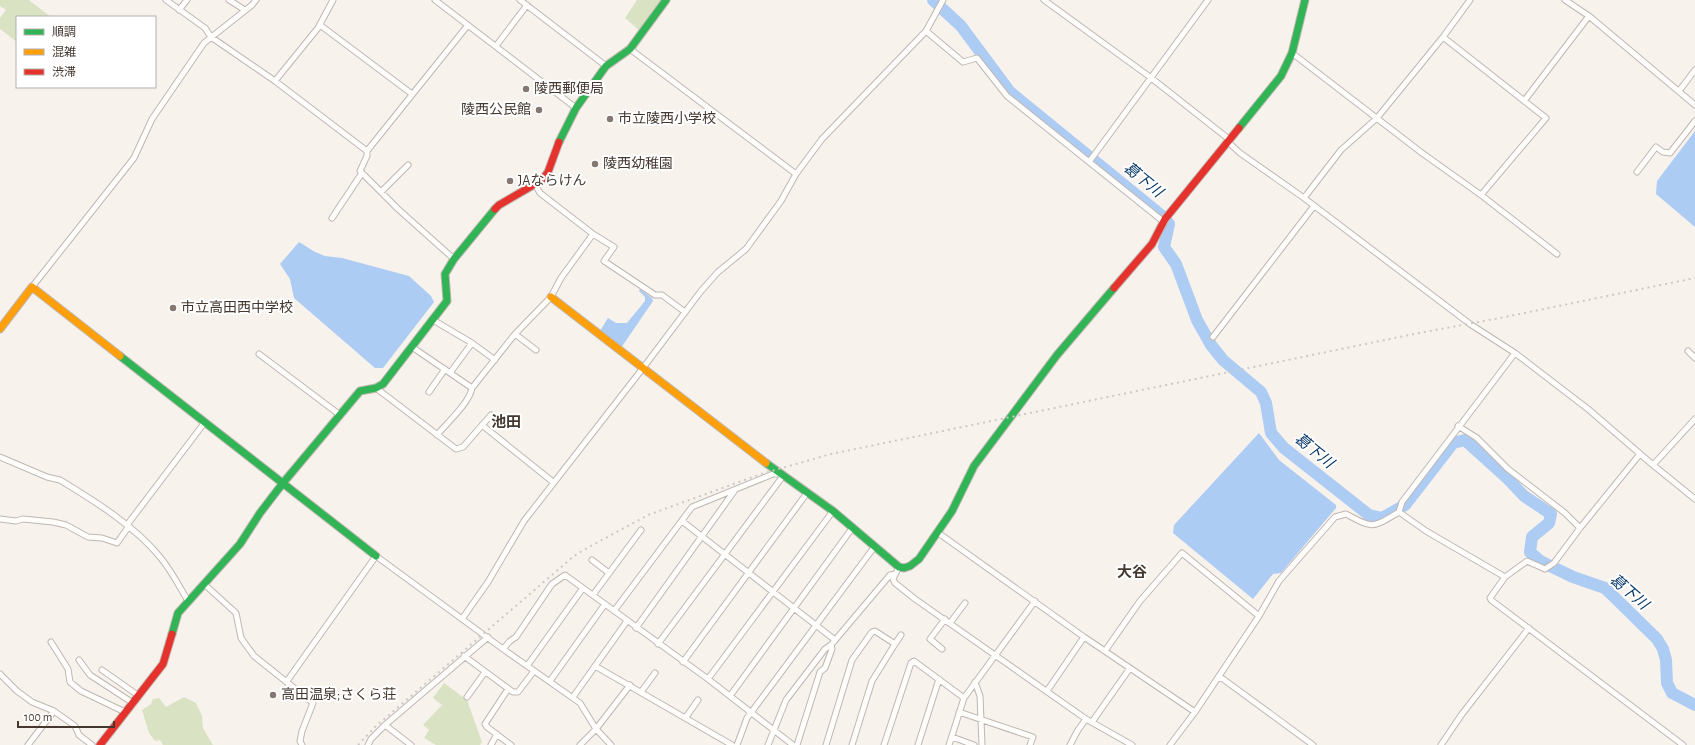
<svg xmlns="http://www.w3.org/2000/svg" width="1695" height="745" viewBox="0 0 1695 745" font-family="'Alegreya Sans','Noto Sans JP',sans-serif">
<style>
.green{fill:#dae2c4}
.water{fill:#adccf3}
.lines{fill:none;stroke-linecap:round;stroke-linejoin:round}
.river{stroke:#adccf3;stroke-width:12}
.street-casing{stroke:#bfb7b1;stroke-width:7}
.fast-casing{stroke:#bfb7b1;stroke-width:9}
.slow-casing{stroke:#bfb7b1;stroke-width:9}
.jam-casing{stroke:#bfb7b1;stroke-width:9}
.street{stroke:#fefdfc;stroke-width:5}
.fast{stroke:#30b455;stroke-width:7}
.slow{stroke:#ff9f0a;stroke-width:7}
.jam{stroke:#e5322d;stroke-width:7}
.rail{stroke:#cbc9c8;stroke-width:2;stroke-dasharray:2 4;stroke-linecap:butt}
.poi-dot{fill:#837972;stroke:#fff;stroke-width:1.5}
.labels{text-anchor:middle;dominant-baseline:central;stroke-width:4;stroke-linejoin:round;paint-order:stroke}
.poi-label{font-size:14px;fill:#443830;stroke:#fff;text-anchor:start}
.water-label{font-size:15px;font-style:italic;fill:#033567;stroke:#fff}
.neighbourhood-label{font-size:15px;font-weight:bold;fill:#443830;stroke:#fff}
</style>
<rect width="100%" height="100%" fill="#f8f2ed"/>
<path class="green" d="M0 0H29L51 17H17V42L0 29V18L6 10 0 6Z
M637 0H663L640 31 625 18Z
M444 683 467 700 482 742 480 745H436L424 738 429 730 423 725 442 705 433 698Z
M184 697 196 703 202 716 203 728 213 745H163L160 740 155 741 149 733 142 710 151 704 153 699 159 698 166 707Z"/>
<path class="water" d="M1695 131V227L1656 194 1657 181Z
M299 242 315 252 325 256 342 258 409 276 431 296 434 302 383 368H375L294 298 290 279 280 264Z
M640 289 652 298 653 301 621 348 600 331 608 318 616 323H627L645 301V297L639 291Z
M1259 433 1279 460 1336 505V508L1281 573 1273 574 1253 599 1173 533 1174 525Z"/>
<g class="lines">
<path class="river" d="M933 0 961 26 1010 92 1162 216 1169 224 1164 247 1176 264 1197 320 1211 345 1223 360 1261 392 1266 403 1271 433 1284 448 1369 515 1382 518 1405 505 1453 443 1465 440 1507 478 1524 496 1551 514 1549 523 1532 537 1530 552 1540 561 1573 577 1605 588 1657 639 1663 649 1666 660 1667 683 1672 693 1695 705"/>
<defs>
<path id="street" d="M166 0 205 28 211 37 275 81 367 151
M229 0 245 10
M435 0 576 108
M520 0 606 66
M1044 0 1150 77 1230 140
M1565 0 1589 16 1695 105
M179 10 187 0
M320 25 412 94
M926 31 963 62 977 58 1007 96 1164 222
M1443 37 1546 118 1481 195
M496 46 527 5
M630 49 796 174
M1292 53 1422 153 1481 195 1557 254
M275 81 318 28 333 0
M1679 91 1695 70
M1524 101 1589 16
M1228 142 1240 153 1304 198 1470 324 1515 353 1588 409 1653 465 1695 499
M1089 162 1208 0
M1637 172 1656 147 1663 152 1670 153 1695 121
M381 192 408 165
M1304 198 1341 150 1377 118 1443 37 1470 0
M332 218 362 173
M593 234 614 247 604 261 655 295H662L685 312
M454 259 398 209 360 171 367 156V151L468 25
M32 287 134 158 152 119 204 43 252 5 256 0
M433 320 472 343 495 360
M515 334 536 350
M1213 337 1314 206
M412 347 472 388
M1688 351 1695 358
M259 354 340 415
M450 373 472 343
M376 388 456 449 463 447 491 415
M429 392 445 369
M482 425 553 482
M1458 426 1477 438 1508 469 1565 513 1580 528
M437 435C447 423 470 402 472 388L515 334 551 297 561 278 593 234 540 193 535 184
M1640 454 1580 528 1554 563 1545 569 1527 561 1505 577 1490 598 1491 600 1683 745
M0 457 47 477 60 480C93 500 135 526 160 557 171 570 179 586 188 601
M1653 465 1695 419
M1399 512 1426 531 1505 577
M0 519 16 521 23 519 53 522 66 525 88 537 102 538 117 543 129 526
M682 521 835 640
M127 525 205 422
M937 532 1084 637 1195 712
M592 560 609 573
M899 567 893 579 895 583 915 599 1086 719 1132 745
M204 584 236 613 241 638 254 656 313 703 302 731 300 741 302 745
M593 595 641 530
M614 611 692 507 773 474H780
M462 619 488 582 524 521 643 368 701 291 718 272 746 249 781 201 796 174 822 139 926 31 943 0
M950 623 965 603
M636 628 735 490
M51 642 68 669 70 682 81 691 125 712
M658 644 783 476
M895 644 901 635
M503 649 510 641 516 637 552 584 565 575 708 679 793 745
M942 649 930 639 945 619
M1105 651 1140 601 1182 553 1259 616
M464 656 513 692H518L534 671
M79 660 90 675 133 703
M683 662 807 493
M527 666 583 588
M595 666 732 745
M102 670 139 696
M0 674 17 691 32 702 54 711 75 726 79 735 92 745
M1219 677 1223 679 1313 745
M708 679 833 511
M287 681 376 556 503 649 580 703 596 729 611 745
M550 681 605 604
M975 682 980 696 982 745
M508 689 485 724 487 727 511 745
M1047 691 1084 637
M641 692 655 673
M730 696 853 527
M467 697 485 672
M573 697 627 621
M959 712 1033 737 1030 745
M686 717 698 700
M1092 722 1130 668
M385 725 411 745
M952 737 974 745
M28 745 54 711
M368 745 371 739 385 725 488 637
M491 745 497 734
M580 745 596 729 630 685
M737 745 747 718 875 546
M768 745 786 700 825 649 831 645 890 575 895 574
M797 745 820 672 825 668 832 649 831 645
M826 745 852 660 872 632 875 631 895 644 872 681 852 745
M884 745 911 663 914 661 964 698
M918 745 939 679
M949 745 964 698 1035 601
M1070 745 1078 730 1086 719
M1170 745 1195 712 1259 616 1279 581 1335 517 1346 514C1374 529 1372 528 1399 512L1402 502 1515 353
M1441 745 1462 714 1529 628"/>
<path id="fast" d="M1239 128 1281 76 1292 53 1305 0
M559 142 576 108 606 66 630 49 666 0
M120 356 376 556
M766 463 833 511 899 567 904 568 910 566 919 559 952 511 974 466 1057 355 1114 288
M172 634 178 613 240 544 260 513 283 483 360 391 376 388 383 384 447 301 445 274 454 259 495 209"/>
<path id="slow" d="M551 297 766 463
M0 329 32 287 120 356"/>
<path id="jam" d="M495 209 499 205 542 180 548 172 559 142
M1114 288 1152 244 1165 219 1239 128
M100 745 163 664 172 634"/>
</defs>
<use href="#street" class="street-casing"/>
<use href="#fast" class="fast-casing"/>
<use href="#slow" class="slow-casing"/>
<use href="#jam" class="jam-casing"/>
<use href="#street" class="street"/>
<use href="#fast" class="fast"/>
<use href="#slow" class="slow"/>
<use href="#jam" class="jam"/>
<path class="rail" d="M358 745 375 727 574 556 589 547 648 515 761 474 831 454 1414 334 1500 318 1695 278"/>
</g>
<g class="poi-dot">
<circle cx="526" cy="89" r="4"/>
<circle cx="539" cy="110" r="4"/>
<circle cx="610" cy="119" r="4"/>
<circle cx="595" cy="164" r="4"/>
<circle cx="510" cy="181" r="4"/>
<circle cx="173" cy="308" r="4"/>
<circle cx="273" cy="695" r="4"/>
</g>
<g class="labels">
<g class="poi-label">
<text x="534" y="89">陵西郵便局</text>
<text x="531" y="110" text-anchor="end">陵西公民館</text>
<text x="618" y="119">市立陵西小学校</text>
<text x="603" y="164">陵西幼稚園</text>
<text x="518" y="181">JAならけん</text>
<text x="181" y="308">市立高田西中学校</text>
<text x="281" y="695">高田温泉;さくら荘</text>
</g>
<g class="water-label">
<text transform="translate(1143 180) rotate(39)">葛下川</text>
<text transform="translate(1314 451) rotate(39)">葛下川</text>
<text transform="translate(1629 592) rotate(41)">葛下川</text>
</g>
<g class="neighbourhood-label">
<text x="506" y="422">池田</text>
<text x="1132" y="572">大谷</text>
</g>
</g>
<rect x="16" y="16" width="140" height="72" fill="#ffffff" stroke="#b4afac"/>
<rect x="24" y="29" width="20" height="6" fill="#30b455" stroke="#b4afac"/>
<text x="52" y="36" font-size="12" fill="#443830">順調</text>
<rect x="24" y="49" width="20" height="6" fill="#ff9f0a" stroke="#b4afac"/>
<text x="52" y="56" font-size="12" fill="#443830">混雑</text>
<rect x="24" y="69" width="20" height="6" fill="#e5322d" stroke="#b4afac"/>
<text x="52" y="76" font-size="12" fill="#443830">渋滞</text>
<path d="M18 721v6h96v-6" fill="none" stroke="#443830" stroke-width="2"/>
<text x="24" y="721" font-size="12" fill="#443830" stroke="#ffffff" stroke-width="3" paint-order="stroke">100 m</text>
</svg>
